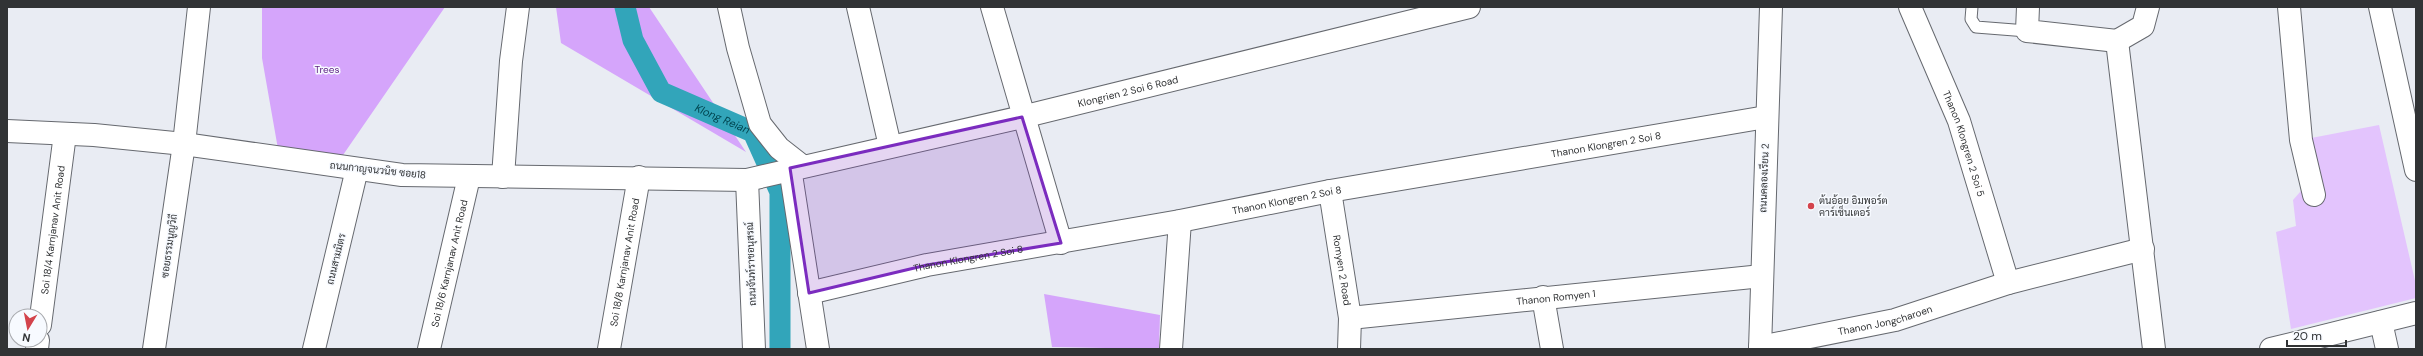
<svg xmlns="http://www.w3.org/2000/svg" width="2423" height="356" viewBox="0 0 2423 356" font-family="'DM Sans',Sarabun,sans-serif">
<style>
.green{fill:#e3c4fd}
.forest{fill:#d5a5fb}
.lines{fill:none;stroke-linecap:round;stroke-linejoin:round}
.canal{stroke:#32a5ba;stroke-width:21}
.lane-casing{stroke:#66696f;stroke-width:13}
.street-casing{stroke:#66696f;stroke-width:24}
.secondary-casing{stroke:#66696f;stroke-width:24}
.lane{stroke:#fff;stroke-width:11}
.street{stroke:#fff;stroke-width:22}
.secondary{stroke:#fff;stroke-width:22}
.marked{fill:#7b2cbf;fill-opacity:0.2;stroke:#7b2cbf;stroke-width:3;stroke-linejoin:round}
.poi-dot{fill:#d3434c;stroke:#f7faff;stroke-width:1.5}
.labels{text-anchor:middle;dominant-baseline:central;stroke-width:3;stroke-linejoin:round;paint-order:stroke}
.park-label{font-size:10px;fill:#5e2184;stroke:#f7faff}
.street-label{font-size:10px;fill:#313335;stroke:#f7faff}
.poi-label{font-size:10px;fill:#313335;stroke:#f7faff;text-anchor:start}
.water-label{font-size:11px;font-style:italic;fill:#004550;stroke:#f7faff}
</style>
<rect width="100%" height="100%" fill="#e9ecf3"/>
<path class="green" d="M2379 125 2416 285V298L2291 329 2276 232 2296 226 2293 200 2307 184 2306 139Z"/>
<path class="forest" d="M262 7H445L343 155 278 149 262 58Z
M556 7H649L746 152 561 43Z
M1044 294 1160 315 1159 349 1052 347Z"/>
<g class="lines">
<path class="canal" id="s1" d="M625 7 633 40 661 92 753 132 780 192V349"/>
<defs>
<path id="lane" d="M1972 7 1971 19 1976 27 2027 31"/>
<g id="street">
<path d="M729 7 738 48 760 124 779 148 802 166"/>
<path d="M858 7 890 146"/>
<path d="M992 7 1061 243"/>
<path id="s2" d="M1910 7 1959 121 2008 283"/>
<path d="M2028 7 2027 31 2117 41"/>
<path d="M2289 7 2301 140 2314 195"/>
<path d="M2380 7 2416 170"/>
<path d="M2117 41 2154 349"/>
<path d="M2117 41 2143 26 2148 7"/>
<path id="s3" d="M7 131 94 135 184 144 402 175 747 180 1022 117 1469 7"/>
<path d="M790 168 818 349"/>
<path d="M503 177 511 61 518 7"/>
<path d="M747 180 754 349"/>
<path id="s4" d="M1330 191 1350 318 1349 349"/>
<path id="s5" d="M809 293 927 265 1180 221 1330 191 1766 117"/>
<path d="M1543 297 1552 349"/>
<path id="s6" d="M1350 318 1762 276"/>
<path d="M2381 322 2387 349"/>
<path id="s7" d="M40 325 65 134"/>
<path id="s8" d="M1760 347 1895 320 2008 283 2143 249"/>
<path d="M37 349 38 340"/>
<path d="M154 349 184 144 199 7"/>
<path d="M314 349 357 169"/>
<path id="s9" d="M429 349 469 177"/>
<path id="s10" d="M609 349 639 177"/>
<path d="M1171 349 1180 221"/>
<path d="M2271 349 2416 313"/>
</g>
<path id="secondary" d="M1760 349 1771 7"/>
</defs>
<use href="#lane" class="lane-casing"/>
<use href="#street" class="street-casing"/>
<use href="#secondary" class="secondary-casing"/>
<use href="#lane" class="lane"/>
<use href="#street" class="street"/>
<use href="#secondary" class="secondary"/>
</g>
<path class="marked" d="M1022 117 1061 243 927 265 809 293 790 168Z"/>
<circle class="poi-dot" cx="1811" cy="206" r="4"/>
<g class="labels">
<g class="park-label">
<text x="327" y="69">Trees</text>
</g>
<g class="street-label">
<text stroke="none"><textPath href="#s3" startOffset="1134">Klongrien 2 Soi 6 Road</textPath></text>
<text stroke="none"><textPath href="#s2" startOffset="147">Thanon Klongren 2 Soi 5</textPath></text>
<text stroke="none"><textPath href="#s5" startOffset="811">Thanon Klongren 2 Soi 8</textPath></text>
<text transform="translate(378 170) rotate(6)">ถนนกาญจนวนิช ซอย18</text>
<text transform="translate(1764 178) rotate(-88)">ถนนคลองเรียน 2</text>
<text stroke="none"><textPath href="#s5" startOffset="487">Thanon Klongren 2 Soi 8</textPath></text>
<text stroke="none"><textPath href="#s7" startOffset="96">Soi 18/4 Karnjanav Anit Road</textPath></text>
<text transform="translate(169 246) rotate(-82)">ซอยธรรมนูญวิถี</text>
<text transform="translate(336 259) rotate(-76)">ถนนสามมิตร</text>
<text stroke="none"><textPath href="#s5" startOffset="163">Thanon Klongren 2 Soi 8</textPath></text>
<text stroke="none"><textPath href="#s9" startOffset="88">Soi 18/6 Karnjanav Anit Road</textPath></text>
<text stroke="none"><textPath href="#s10" startOffset="88">Soi 18/8 Karnjanav Anit Road</textPath></text>
<text transform="translate(751 264) rotate(-92)">ถนนจันท์ราชอนุสรณ์</text>
<text stroke="none"><textPath href="#s4" startOffset="80">Romyen 2 Road</textPath></text>
<text stroke="none"><textPath href="#s6" startOffset="207">Thanon Romyen 1</textPath></text>
<text stroke="none"><textPath href="#s8" startOffset="128">Thanon Jongcharoen</textPath></text>
</g>
<g class="poi-label">
<text x="1819" y="200">ต้นอ้อย อิมพอร์ต<tspan x="1819" dy="12">คาร์เซ็นเตอร์</tspan></text>
</g>
<g class="water-label">
<text stroke="none"><textPath href="#s1" startOffset="160">Klong Reian</textPath></text>
</g>
</g>
<rect width="2423" height="356" fill="none" stroke="#313335" stroke-width="16"/>
<g transform="translate(28 328) rotate(190)"><circle r="19" fill="#f7faff" stroke="#a8aaae"/>
<path d="M0-3L7 15L0 10L-7 15Z" fill="#d3434c"/>
<text y="-6" font-size="11" font-weight="bold" text-anchor="middle" fill="#313335">N</text>
</g>
<path d="M2287 340v6h59v-6" fill="none" stroke="#313335" stroke-width="2"/>
<text x="2293" y="340" font-size="12" fill="#313335" stroke="#f7faff" stroke-width="3" paint-order="stroke">20 m</text>
</svg>
